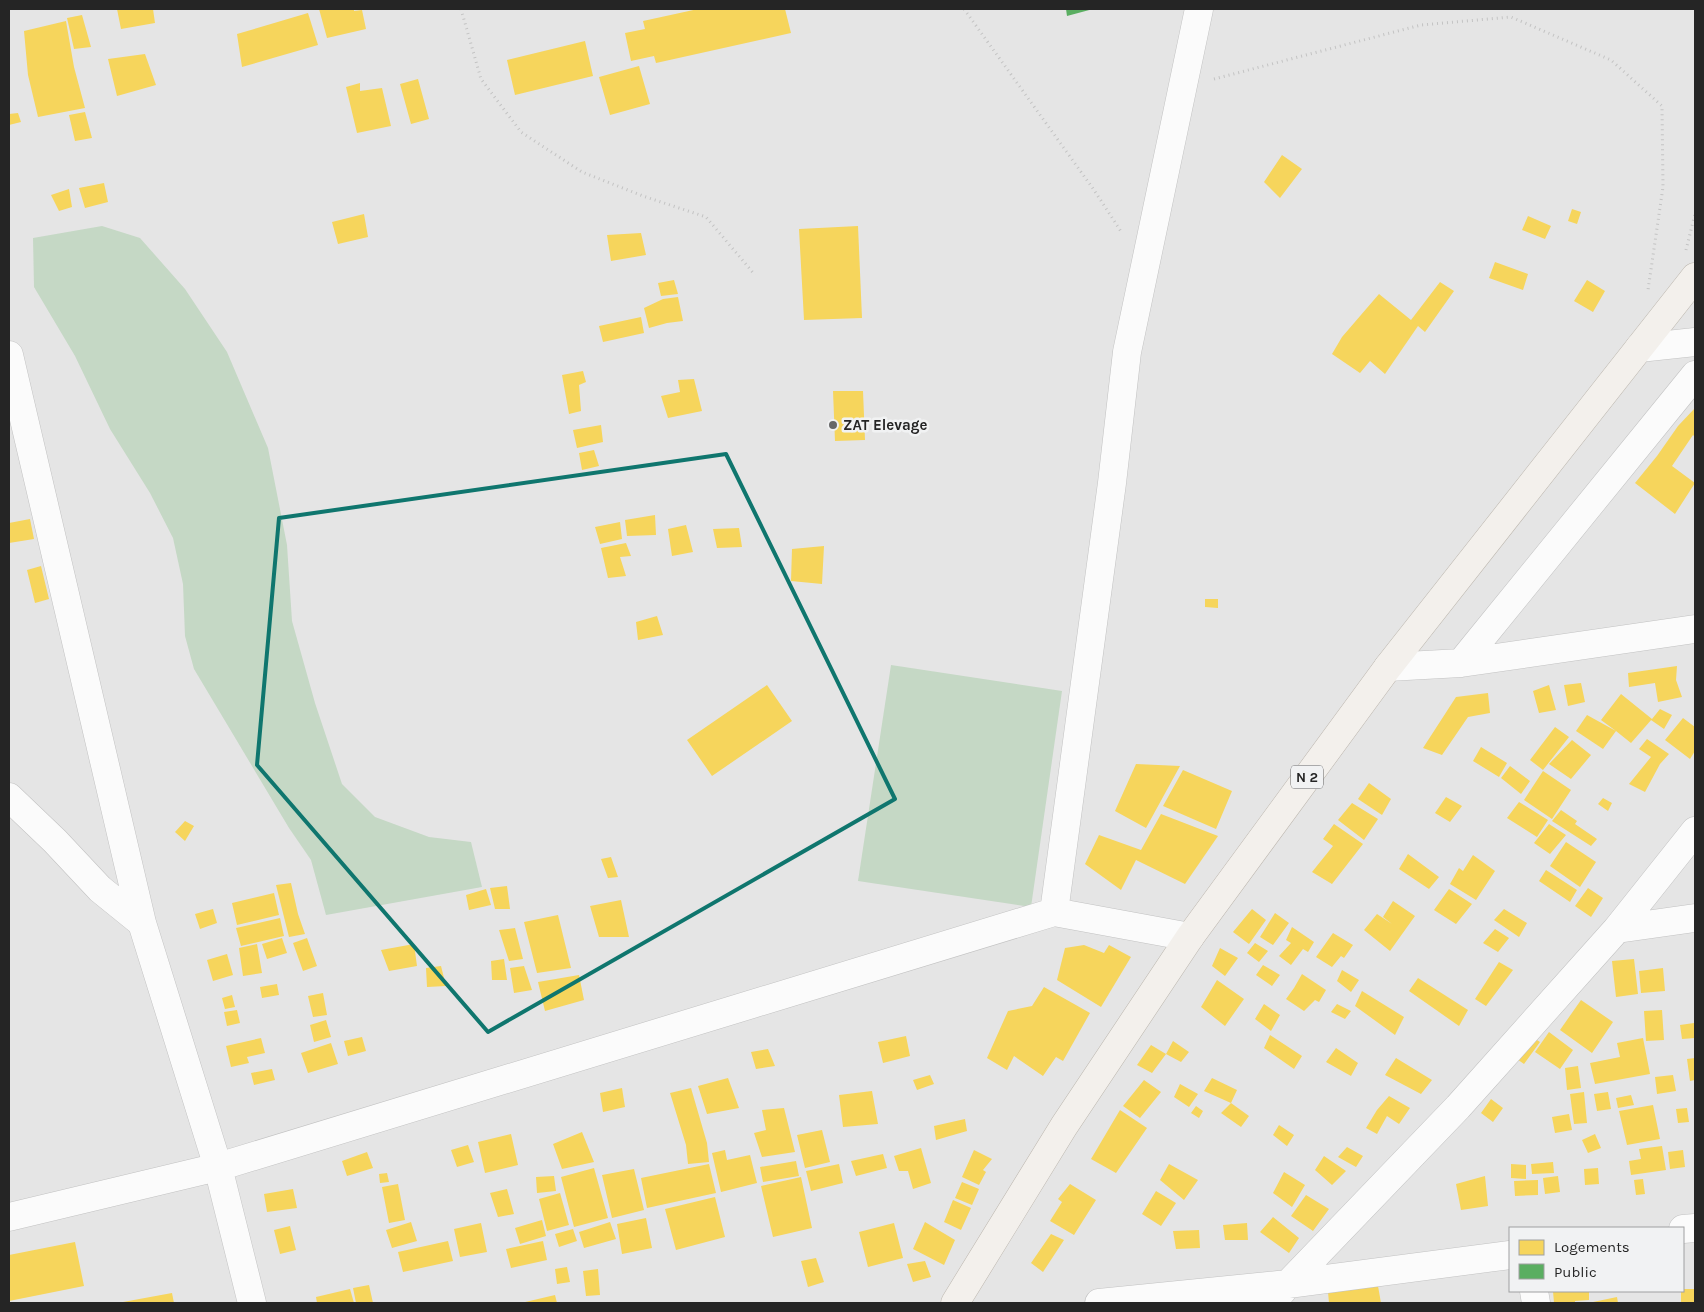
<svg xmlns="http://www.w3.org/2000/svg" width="1704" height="1312" viewBox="0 0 1704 1312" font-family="Karla,sans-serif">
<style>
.green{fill:#c5d8c5}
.homes{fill:#f6d55c}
.public{fill:#5aae61}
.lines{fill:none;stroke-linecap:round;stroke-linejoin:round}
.minor-casing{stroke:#c2c2c2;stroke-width:29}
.major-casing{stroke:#bcb6ae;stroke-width:29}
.path{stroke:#c3c3c3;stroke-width:3;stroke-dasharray:1 4;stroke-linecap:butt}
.minor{stroke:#fbfbfb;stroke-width:28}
.major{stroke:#f3f0ec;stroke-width:28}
.marked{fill:none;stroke:#0f766e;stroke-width:4;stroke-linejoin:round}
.poi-dot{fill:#686868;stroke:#f1f2f3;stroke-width:2}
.labels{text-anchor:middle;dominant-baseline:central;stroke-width:5;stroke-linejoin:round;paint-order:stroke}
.shield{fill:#f1f2f3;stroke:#626263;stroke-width:1}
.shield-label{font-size:14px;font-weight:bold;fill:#252525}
.poi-label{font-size:15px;font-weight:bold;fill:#252525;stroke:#f1f2f3;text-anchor:start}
</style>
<rect width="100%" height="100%" fill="#e5e5e5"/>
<path class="green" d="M102 226 140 238 185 289 227 352 268 448 287 545 292 621 315 703 342 784 375 817 429 837 471 842 482 887 326 915 311 860 289 828 194 669 185 636 183 584 173 538 150 493 110 429 75 356 34 287 33 238Z
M891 665 1062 691 1031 907 858 881Z"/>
<path class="homes" d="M117 9H153L155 23 121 29Z
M319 9H354V11L362 10 366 29 327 38Z
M698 9H785L791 33 656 63 654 56 631 61 625 33 645 29 643 21Z
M308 13 318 45 242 67 237 34Z
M82 15 91 47 74 49 67 18Z
M66 21 74 67 85 108 38 117 28 75 24 31Z
M585 41 593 76 515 95 507 60Z
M145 54 156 85 117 96 108 59Z
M639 66 650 104 610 115 599 77Z
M418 79 429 119 411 124 400 84Z
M360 83V91L382 88 391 126 357 133 346 87Z
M85 112 92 138 75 141 69 115Z
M18 113 21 122 9 125V114Z
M1282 155 1302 169 1280 198 1264 182Z
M104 183 108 202 85 208 79 188Z
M69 189 72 207 59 211 51 195Z
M1572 209 1581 212 1577 224 1568 221Z
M364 214 368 237 338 244 332 222Z
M1528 216 1551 226 1545 239 1522 230Z
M858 226 862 318 804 320 799 229Z
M641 233 646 255 611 261 607 235Z
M1495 262 1528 274 1523 290 1489 278Z
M674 280 678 294 661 296 658 283Z
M1587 280 1605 291 1593 312 1574 301Z
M1440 282 1454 291 1425 332 1418 326 1385 374 1370 361 1360 373 1332 354 1342 337 1379 294 1411 320Z
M678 297 683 321 667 323 649 328 644 308 663 299Z
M641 317 644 333 603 342 599 326Z
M583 371 586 382 579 385 581 411 569 414 562 375Z
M694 379 702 411 668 418 661 396 680 392 678 380Z
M833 391H863L865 440 835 441Z
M1695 408V437L1693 435 1672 466 1695 483 1675 514 1635 483 1657 456 1678 426Z
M601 425 603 442 577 448 573 430Z
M594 450 599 466 582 470 579 453Z
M655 515 656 535 627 536 625 520Z
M30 519 34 539 9 543V523Z
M620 522 622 539 600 544 595 527Z
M686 525 693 552 672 556 668 529Z
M739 528 742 547 717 548 713 529Z
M626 543 631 556 620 557 626 576 608 578 601 548Z
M824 546 822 584 791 581 792 549Z
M41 566 49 599 35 603 27 570Z
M1205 599H1218V608L1205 607Z
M657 616 663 635 638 640 636 622Z
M1677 666 1676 680 1682 697 1658 702 1655 683 1629 687 1628 673Z
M1581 683 1585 702 1568 706 1564 685Z
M767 685 792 721 712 776 687 740Z
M1549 685 1556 710 1539 713 1533 691Z
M1488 693 1490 713 1468 717 1442 755 1423 748 1456 697Z
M1621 694 1652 719 1660 709 1672 715 1664 729 1651 720 1652 719 1631 743 1616 731 1603 749 1576 731 1587 715 1616 731 1601 720Z
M1683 718 1695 727V751L1690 759 1665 740Z
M1555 727 1569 737 1543 770 1530 760Z
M1647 739 1669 754 1660 764 1645 792 1629 784 1651 757 1639 749Z
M1572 740 1591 755 1571 779 1549 764Z
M1481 747 1507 763 1499 777 1473 761Z
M1136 764 1180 766 1146 828 1115 811Z
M1510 766 1530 781 1521 794 1501 778Z
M1183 770 1232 791 1216 829 1163 806Z
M1543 771 1571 790 1552 819 1524 800Z
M1369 783 1391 799 1382 815 1358 799Z
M1446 797 1462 806 1450 822 1435 813Z
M1603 798 1612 803 1608 811 1598 804Z
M1519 802 1548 820 1537 837 1507 818Z
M1352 803 1378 819 1364 840 1338 820Z
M1561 810 1577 821 1575 824 1597 839 1591 846 1552 821Z
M1161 814 1218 836 1185 884 1136 860 1121 890 1085 864 1099 835 1141 850Z
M185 821 194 826 185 841 175 832Z
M1334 824 1363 844 1332 884 1312 872 1333 846 1323 839Z
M1549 824 1566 835 1550 854 1534 843Z
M1566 842 1596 862 1580 887 1550 866Z
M1408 854 1439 877 1429 889 1399 869Z
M1473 855 1495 871 1476 900 1450 884 1459 868 1463 871Z
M611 857 618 877 608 878 601 859Z
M1546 870 1577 890 1570 902 1539 881Z
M291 883 298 914 305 934 289 937 276 885Z
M507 886 510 909H495L490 888Z
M1588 888 1603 898 1591 917 1575 906Z
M486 889 491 905 469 910 466 895Z
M1449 889 1472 904 1456 924 1434 910Z
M274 893 279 915 237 925 232 903Z
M621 900 629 937H599L590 906Z
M1393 901 1415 916 1390 951 1364 930 1377 914 1392 924 1383 917Z
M213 909 217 923 200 929 195 914Z
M1252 909 1266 920 1249 944 1233 932Z
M1504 909 1527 923 1519 937 1494 920Z
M1275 913 1289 923 1273 945 1260 937Z
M558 915 571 968 537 973 524 922Z
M280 918 284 936 241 946 236 928Z
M1292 927 1314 942 1308 952 1303 949 1291 965 1279 956 1291 943 1286 940Z
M515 928 523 959 509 961 499 930Z
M1495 929 1509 938 1498 952 1483 943Z
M1333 933 1353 945 1344 958 1341 956 1332 967 1316 957Z
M282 938 287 953 267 959 262 944Z
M307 938 317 966 303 971 293 943Z
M1255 943 1268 951 1259 962 1247 953Z
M257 944 262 973 243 976 239 948Z
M414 944 417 966 389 971 381 950Z
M1084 945 1104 953 1109 945 1131 957 1101 1007 1057 980 1065 948Z
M1220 948 1238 958 1225 976 1212 966Z
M227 954 233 975 213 981 207 960Z
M504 959 507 980H492L491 961Z
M1634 959 1638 994 1616 997 1612 961Z
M1499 962 1513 970 1486 1006 1475 999Z
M1263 965 1280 975 1272 986 1256 975Z
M441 966 446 986 427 987 426 968Z
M524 966 532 990 514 993 510 968Z
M1663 968 1665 991 1641 993 1639 971Z
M1342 970 1359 980 1351 992 1337 981Z
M1302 974 1326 990 1319 1002 1315 1000 1304 1011 1286 999 1294 988Z
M579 975 584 1000 545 1011 538 982Z
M1418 978 1468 1010 1459 1026 1409 991Z
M1217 980 1244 999 1225 1026 1201 1007Z
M277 984 279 995 262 998 260 987Z
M1044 987 1090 1013 1063 1061 1056 1057 1043 1076 1014 1056 1007 1070 987 1058 1008 1011 1032 1006Z
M1362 991 1404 1017 1395 1035 1355 1006Z
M323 993 327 1015 313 1017 308 996Z
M232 995 235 1007 225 1009 222 998Z
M1581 1000 1613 1022 1592 1053 1560 1030Z
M1264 1004 1280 1015 1271 1031 1255 1019Z
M1337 1004 1351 1011 1345 1019 1331 1012Z
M237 1010 240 1023 227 1026 224 1012Z
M1662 1010 1664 1040 1646 1041 1644 1011Z
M326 1020 331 1037 314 1042 310 1025Z
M1694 1023 1695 1038 1682 1039 1680 1025Z
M1549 1032 1573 1050 1560 1069 1535 1052Z
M1526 1033 1540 1042 1524 1064 1511 1055Z
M1270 1035 1302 1056 1294 1069 1264 1048Z
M906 1036 910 1056 883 1063 878 1042Z
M362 1037 366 1051 348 1056 344 1041Z
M261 1038 265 1053 247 1057 249 1063 231 1067 226 1046Z
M1643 1038 1650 1074 1595 1084 1590 1063 1620 1057 1617 1043Z
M1173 1041 1189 1052 1181 1062 1166 1054Z
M331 1043 338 1064 308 1073 301 1053Z
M1151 1045 1166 1054 1152 1073 1137 1065Z
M1336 1048 1358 1063 1351 1076 1326 1062Z
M768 1049 775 1066 756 1069 751 1052Z
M1396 1058 1432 1080 1421 1094 1385 1075Z
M1695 1058V1080L1690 1081 1687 1059Z
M1578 1066 1581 1088 1567 1090 1565 1068Z
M272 1069 275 1080 254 1085 251 1073Z
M930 1075 934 1084 917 1090 913 1080Z
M1673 1075 1676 1091 1657 1094 1655 1077Z
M728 1078 739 1108 707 1114 698 1086Z
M1212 1078 1237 1090 1231 1103 1204 1091Z
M1144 1080 1161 1092 1140 1118 1123 1106Z
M1180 1084 1198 1094 1189 1107 1174 1097Z
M622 1088 625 1107 603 1112 600 1093Z
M691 1088 707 1143 709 1162 688 1164 686 1145 670 1093Z
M872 1091 878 1124 843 1127 839 1095Z
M1584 1092 1587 1123 1574 1124 1570 1094Z
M1608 1092 1611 1109 1597 1111 1594 1094Z
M1631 1095 1634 1105 1618 1108 1616 1098Z
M1389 1096 1410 1108 1399 1124 1387 1116 1377 1134 1366 1128 1377 1110Z
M1491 1099 1503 1108 1493 1122 1481 1113Z
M1231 1103 1249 1116 1241 1127 1221 1113Z
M1653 1105 1660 1139 1627 1145 1619 1111Z
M1196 1106 1203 1111 1199 1118 1191 1113Z
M784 1108 795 1152 762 1157 754 1133 766 1130 762 1110Z
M1687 1108 1689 1122 1678 1123 1676 1109Z
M1120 1110 1147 1128 1116 1173 1091 1159Z
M1569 1114 1572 1130 1555 1133 1552 1117Z
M965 1119 967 1131 936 1140 934 1126Z
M1279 1125 1294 1135 1287 1146 1273 1135Z
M822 1130 830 1162 805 1168 797 1135Z
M582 1132 594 1162 562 1169 553 1144Z
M511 1134 518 1165 485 1173 478 1142Z
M1595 1134 1601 1148 1588 1153 1582 1140Z
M468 1145 474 1162 457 1167 451 1150Z
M1662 1146 1666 1170 1631 1175 1629 1161 1641 1159 1639 1149Z
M1347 1147 1363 1156 1356 1167 1338 1157Z
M921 1148 931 1183 913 1189 908 1171H899L894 1156Z
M725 1150 727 1160 750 1155 757 1183 721 1192 712 1153Z
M974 1150 992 1159 983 1170 986 1172 979 1185 962 1177Z
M1683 1150 1685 1167 1670 1169 1668 1152Z
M367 1152 373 1168 347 1176 342 1161Z
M883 1154 887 1168 856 1176 851 1161Z
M1324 1156 1346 1171 1332 1185 1315 1170Z
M796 1161 799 1176 763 1182 760 1167Z
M1553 1162 1554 1173 1532 1174 1531 1164Z
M709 1164 716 1193 647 1208 641 1178Z
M839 1164 843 1183 811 1191 806 1171Z
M1169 1164 1198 1180 1184 1200 1160 1180Z
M1511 1164 1526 1165V1179L1511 1178Z
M594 1168 608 1218 574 1227 561 1177Z
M1598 1168 1599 1184 1585 1185 1584 1169Z
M634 1169 644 1210 612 1218 602 1175Z
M1284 1172 1305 1185 1292 1207 1273 1193Z
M387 1173 389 1182 380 1183 379 1174Z
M554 1176 556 1191 537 1193 536 1177Z
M1485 1176 1488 1206 1461 1210 1456 1184Z
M1558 1176 1560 1192 1545 1194 1543 1178Z
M801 1177 812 1228 773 1237 761 1186Z
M1643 1179 1645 1194 1636 1195 1634 1180Z
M1538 1180V1195L1515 1196 1514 1181Z
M962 1182 979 1189 972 1205 955 1198Z
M398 1184 405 1220 389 1223 382 1187Z
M1070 1184 1096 1200 1074 1235 1050 1221 1062 1202 1058 1199Z
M293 1189 297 1208 267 1212 264 1194Z
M507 1189 514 1214 498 1217 490 1193Z
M1156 1191 1176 1203 1161 1226 1142 1214Z
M560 1193 569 1225 547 1231 539 1199Z
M1306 1195 1329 1209 1313 1231 1291 1216Z
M715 1197 725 1237 676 1250 665 1209Z
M953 1200 971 1208 961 1230 944 1222Z
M1273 1217 1299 1238 1289 1253 1260 1232Z
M646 1218 652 1248 622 1254 617 1224Z
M542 1220 546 1236 520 1244 515 1228Z
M411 1222 417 1241 392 1248 386 1230Z
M610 1222 616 1239 584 1248 579 1232Z
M925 1222 955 1240 944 1265 913 1249Z
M481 1223 487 1252 460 1257 454 1229Z
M894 1223 903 1258 868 1267 859 1232Z
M1247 1223 1248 1240H1225L1223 1225Z
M290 1226 296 1250 280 1254 274 1230Z
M573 1229 577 1241 559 1247 555 1234Z
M1199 1230 1200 1248 1176 1249 1173 1231Z
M1051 1234 1064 1240 1043 1272 1031 1263Z
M448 1241 453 1261 403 1272 398 1252Z
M543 1241 547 1260 511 1268 506 1249Z
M75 1242 84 1286 9 1301V1255Z
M816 1258 824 1282 808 1287 801 1261Z
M925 1261 931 1277 913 1282 907 1264Z
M567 1267 570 1282 557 1284 555 1269Z
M598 1269 600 1295 586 1296 583 1271Z
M369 1285 373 1303H356L353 1288Z
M1378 1286 1381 1303H1329L1328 1292Z
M350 1289 354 1303H317L316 1297Z
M1683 1289H1695V1303H1681V1291H1683Z
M1553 1291H1589V1300L1575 1301V1303H1554Z
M172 1293 174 1303H123V1302Z
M555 1295 557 1303H521Z
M1617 1297 1618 1303H1593V1302Z"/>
<path class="public" d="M1066 9H1093L1067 16Z"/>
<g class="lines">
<defs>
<path id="minor" d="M1639 348 1695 342
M9 355 142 923 218 1167 252 1303
M1461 663 1695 375
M1388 667 1461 663 1695 629
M9 797 55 841 100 889 142 923
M1054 912 1112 483 1127 352 1199 9
M1617 929 1695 918
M9 1217 218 1167 1054 912 1190 937
M1683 1229 1695 1228
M1534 1291 1536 1303
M1099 1303 1288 1284 1510 1255
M1272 1303 1288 1284 1458 1107 1617 929 1695 831"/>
<path id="major" d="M955 1303 1064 1126 1190 937 1388 667 1695 277"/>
</defs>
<use href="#minor" class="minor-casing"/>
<use href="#major" class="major-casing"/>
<path class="path" d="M461 9 481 79 521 132 582 172 643 196 706 217 755 275
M964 9 1094 190 1122 233
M1214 79 1421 25 1511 17 1611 60 1662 106 1663 187 1648 290
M1686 250 1695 214"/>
<use href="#minor" class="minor"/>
<use href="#major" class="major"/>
</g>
<path class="marked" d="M726 454 895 799 488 1032 257 765 279 518Z"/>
<circle class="poi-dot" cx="833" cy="425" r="5"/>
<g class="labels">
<rect class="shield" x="1291" y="765.5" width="32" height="23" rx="4"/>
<g class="shield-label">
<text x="1307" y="777">N 2</text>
</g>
<g class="poi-label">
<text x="843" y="425">ZAT Elevage</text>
</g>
</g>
<rect width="1704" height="1312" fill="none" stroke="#252525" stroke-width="20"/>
<rect x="1509" y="1227" width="175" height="65" fill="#f1f2f3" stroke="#9fa0a1"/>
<rect x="1519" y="1240" width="25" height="15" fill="#f6d55c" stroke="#9fa0a1"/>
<text x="1554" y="1252" font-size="15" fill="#252525">Logements</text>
<rect x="1519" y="1264" width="25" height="15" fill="#5aae61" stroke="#9fa0a1"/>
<text x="1554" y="1277" font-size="15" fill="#252525">Public</text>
</svg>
